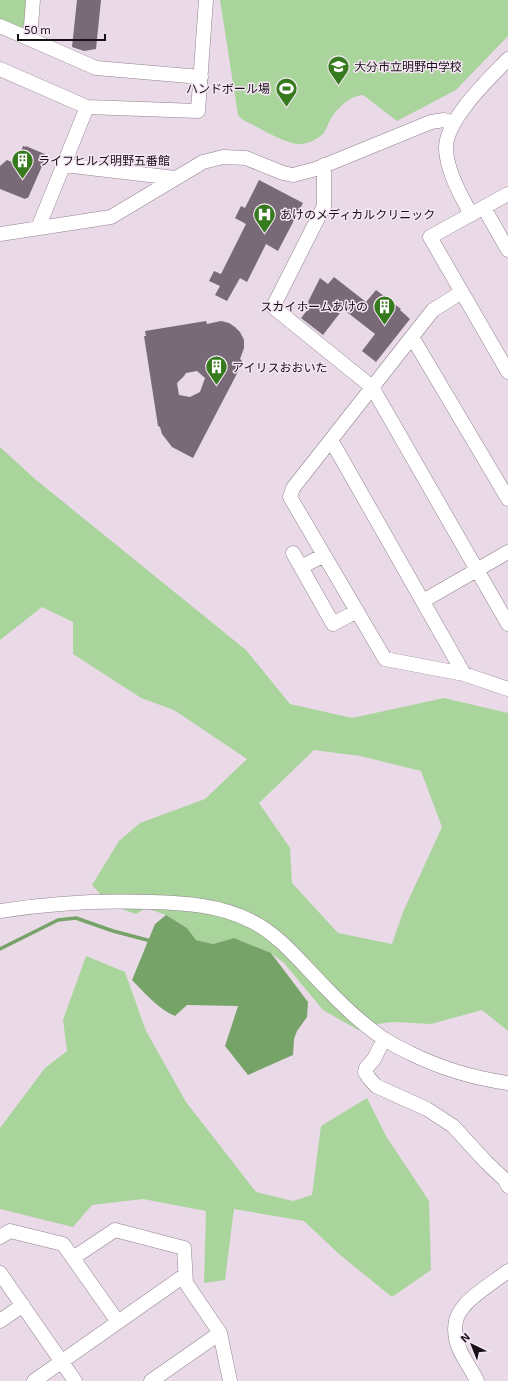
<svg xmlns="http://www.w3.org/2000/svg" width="508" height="1381" viewBox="0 0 508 1381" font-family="'Exo 2','Noto Sans JP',sans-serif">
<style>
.green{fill:#a9d49c;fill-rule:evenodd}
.water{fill:#76a468}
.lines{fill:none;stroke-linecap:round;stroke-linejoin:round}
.stream{stroke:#76a468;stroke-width:3.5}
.building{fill:#786a76;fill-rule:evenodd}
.minor-casing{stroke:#918390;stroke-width:15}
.minor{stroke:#fff;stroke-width:14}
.labels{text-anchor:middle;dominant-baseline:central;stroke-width:3;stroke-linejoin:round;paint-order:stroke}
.poi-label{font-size:12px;fill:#161116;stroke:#f7e7f5;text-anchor:start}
</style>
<rect width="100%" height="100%" fill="#eadae8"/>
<path class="green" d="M0 0H29L26 27 22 29 0 20Z
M220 0H508V36L456 90 397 121 363 95C349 96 336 109 329 122 327 126 326 130 324 133 317 140 306 145 296 144 278 140 260 128 243 120L238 115Z
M0 447 35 479 246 650 290 704 352 718 444 698 508 713V1031L482 1010 431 1024 393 1022 378 1024 358 1030 323 1010 284 963 271 953 234 938 213 944 196 940 187 928 166 915 146 908 136 914 110 905 92 885 119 841 140 823 205 799 247 759 174 710 141 698 73 654V622L42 607 0 640ZM314 750 360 756 421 771 442 827 403 912 392 944 338 933 292 883 290 848 259 803Z
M86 956 125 972 146 1031 186 1102 256 1192 293 1201 312 1195 321 1126 367 1098 386 1136 429 1201 431 1270 392 1297 339 1254 304 1221 234 1209 225 1280 204 1283 206 1211 143 1199 92 1205 73 1227 0 1209V1128L45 1068 67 1051 63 1020Z"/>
<path class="water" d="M166 915 187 928 196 940 213 944 234 938 271 953 308 1002 307 1017 297 1031 294 1039 293 1055 248 1075 225 1046 238 1006 187 1005 175 1016C158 1009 145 993 132 980L155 924Z"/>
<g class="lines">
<path class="stream" d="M0 949 58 920 76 918 113 931 151 941"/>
</g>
<path class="building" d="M77 0H101L96 49 84 51 72 47Z
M23 146 26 147V146L35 150 45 154V156L46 157 28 198H26L25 199 0 189V166L7 160 16 164Z
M259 180 303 203 278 251 266 244 247 282 240 278 227 301 215 295 220 286 209 281 214 271 221 274 246 224 235 218 241 206 245 208Z
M334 277 366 302 376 290 401 309 400 310 410 319 376 362 362 351 375 334 343 309 323 335 301 318 309 308 306 306 320 278 328 284Z
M206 321 207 324 221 321 229 323 235 327 240 332 244 340V348L240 359 243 362 193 458 172 447 162 434 160 427 158 426 144 336H146L145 331ZM197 371 205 378 200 392 190 397 179 395 177 383 184 376 186 373Z"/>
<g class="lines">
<defs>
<path id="minor" d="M0 26 96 68 201 77
M30 39 33 0
M0 69 87 107 198 111 206 0
M64 165 175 178
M324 165V206L273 307 372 387 508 624
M508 194 430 237 508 372
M484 208 508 250
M471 215C461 195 447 172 446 149 445 120 489 79 508 59
M38 228 87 107
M0 234 111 217 203 162 223 157 246 158 283 173 293 175 316 169 431 122 444 120 453 123
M462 292 433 310 293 488 290 497 385 659 464 674 508 689
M412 337 508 499
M331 440 464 674
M293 553 333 624 357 611
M301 567 324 555
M423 601 508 552
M0 911C50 903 100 900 151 902 185 903 220 905 251 921 280 935 302 964 325 987 343 1006 362 1024 384 1039 392 1044 401 1049 410 1053 442 1069 473 1078 508 1083
M384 1039 374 1059 366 1068 365 1072 369 1078 376 1086 427 1109 453 1126 486 1162 505 1180 508 1186
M0 1237 10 1231 63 1244 118 1322
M73 1258 115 1230 184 1248 186 1283 220 1333 230 1381
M0 1273 75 1381
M0 1321 23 1305
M34 1381 185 1275
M151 1381 220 1333
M477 1381C471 1368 461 1356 457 1343 454 1333 454 1319 461 1310 470 1296 494 1282 508 1271"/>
</defs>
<use href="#minor" class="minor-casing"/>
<use href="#minor" class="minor"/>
</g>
<defs>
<symbol id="school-pin" viewBox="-11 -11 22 30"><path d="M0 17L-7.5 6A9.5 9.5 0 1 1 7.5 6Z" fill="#357a1c" stroke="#f7e7f5"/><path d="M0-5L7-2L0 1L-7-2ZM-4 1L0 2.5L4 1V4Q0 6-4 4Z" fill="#fff"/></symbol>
<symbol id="stadium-pin" viewBox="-11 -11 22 30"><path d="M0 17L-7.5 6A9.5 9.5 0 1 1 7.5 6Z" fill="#357a1c" stroke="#f7e7f5"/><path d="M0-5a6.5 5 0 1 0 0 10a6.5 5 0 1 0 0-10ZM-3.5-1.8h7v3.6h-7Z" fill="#fff"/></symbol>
<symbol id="building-pin" viewBox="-11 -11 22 30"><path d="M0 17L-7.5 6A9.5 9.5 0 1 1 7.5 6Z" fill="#357a1c" stroke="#f7e7f5"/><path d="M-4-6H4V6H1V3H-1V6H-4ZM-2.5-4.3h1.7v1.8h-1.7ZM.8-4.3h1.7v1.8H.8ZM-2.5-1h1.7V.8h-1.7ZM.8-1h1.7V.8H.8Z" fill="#fff"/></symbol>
<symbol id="hospital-pin" viewBox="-11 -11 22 30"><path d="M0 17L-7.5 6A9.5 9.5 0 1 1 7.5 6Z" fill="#357a1c" stroke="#f7e7f5"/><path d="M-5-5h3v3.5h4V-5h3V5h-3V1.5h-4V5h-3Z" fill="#fff"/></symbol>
</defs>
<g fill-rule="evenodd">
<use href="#school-pin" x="326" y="54" width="25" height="34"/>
<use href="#stadium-pin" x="274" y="76" width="25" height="34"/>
<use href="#building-pin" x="10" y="148" width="25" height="34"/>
<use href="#hospital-pin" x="252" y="202" width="25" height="34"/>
<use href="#building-pin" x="372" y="294" width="25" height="34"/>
<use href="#building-pin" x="204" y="354" width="25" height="34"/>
</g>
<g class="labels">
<g class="poi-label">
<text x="354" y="66">大分市立明野中学校</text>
<text x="270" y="88" text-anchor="end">ハンドボール場</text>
<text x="38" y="160">ライフヒルズ明野五番館</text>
<text x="280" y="214">あけのメディカルクリニック</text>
<text x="368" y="306" text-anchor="end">スカイホームあけの</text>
<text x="232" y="367">アイリスおおいた</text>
</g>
</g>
<g transform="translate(472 1345) rotate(317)" stroke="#f7e7f5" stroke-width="3" paint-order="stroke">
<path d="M0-3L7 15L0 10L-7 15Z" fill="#161116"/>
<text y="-6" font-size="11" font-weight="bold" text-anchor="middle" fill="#161116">N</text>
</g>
<path d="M18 34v6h87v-6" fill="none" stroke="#161116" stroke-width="2"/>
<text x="24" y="34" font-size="12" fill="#161116" stroke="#f7e7f5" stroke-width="3" paint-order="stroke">50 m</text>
</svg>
